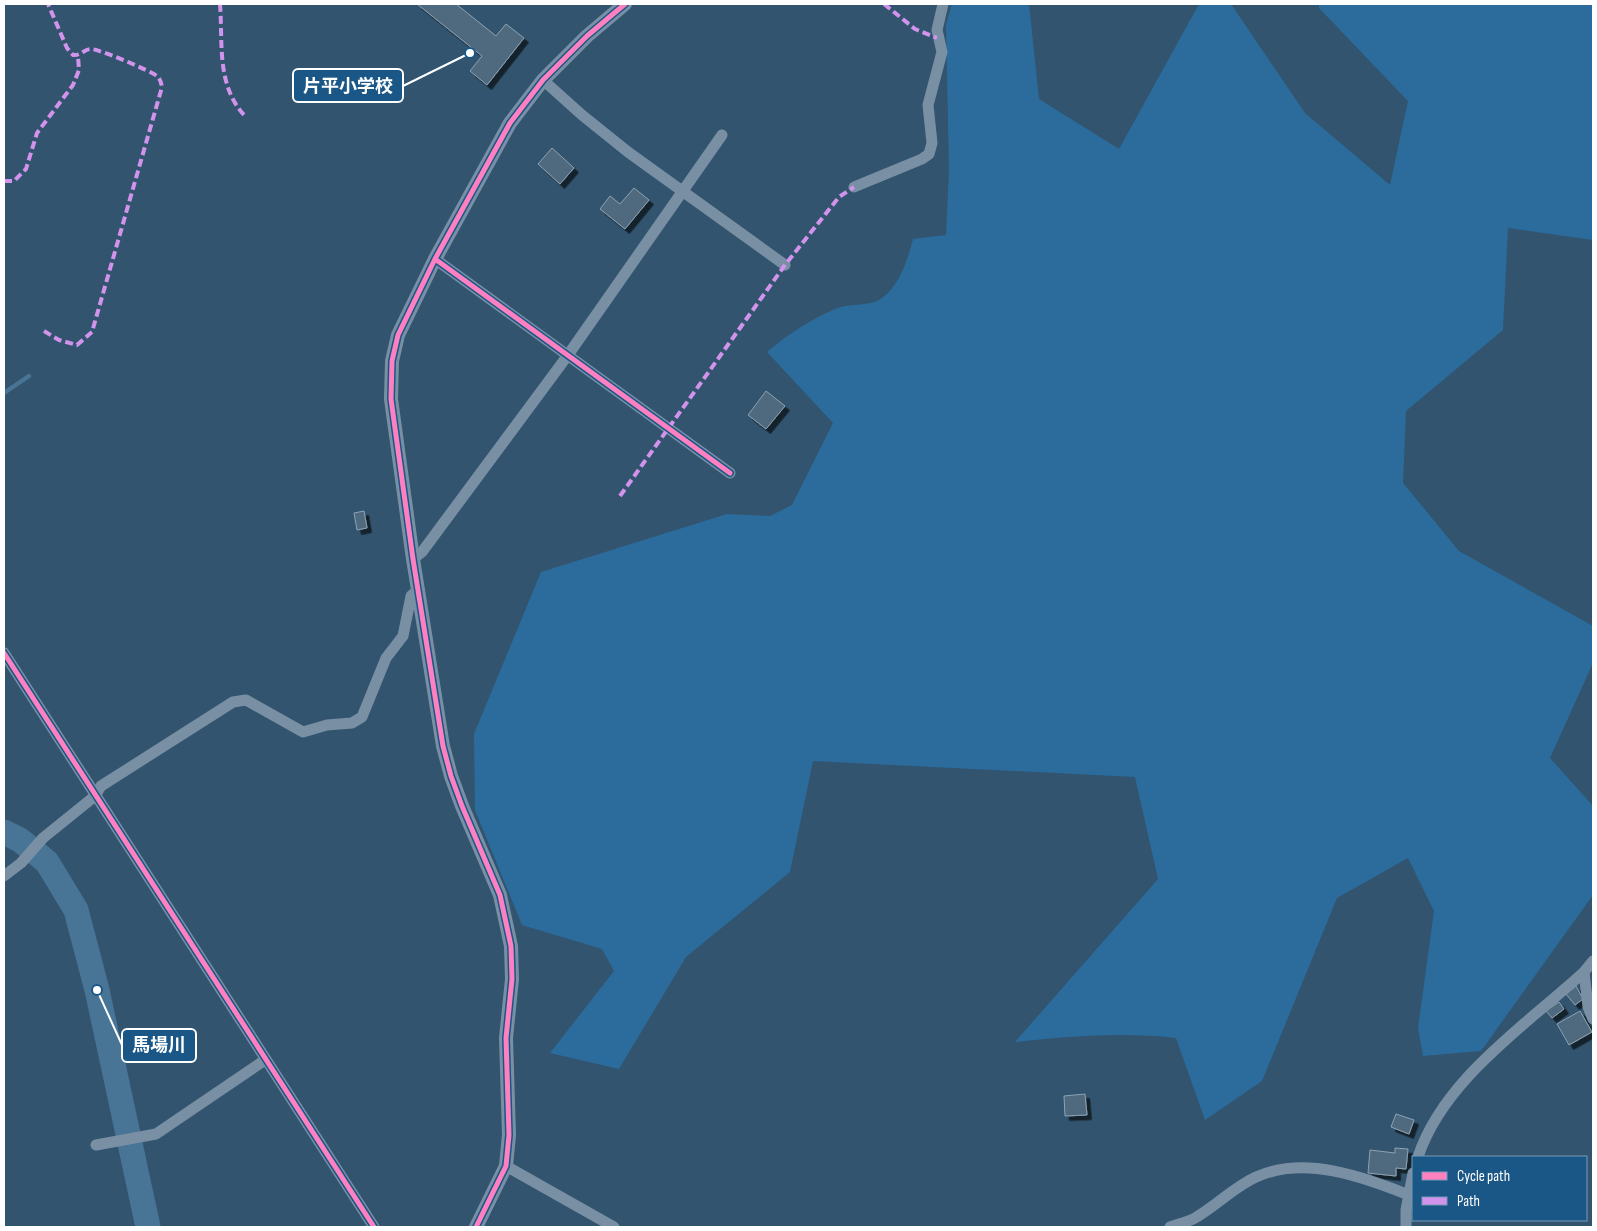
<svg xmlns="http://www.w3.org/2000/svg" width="1597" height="1231" viewBox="0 0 1597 1231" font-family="'Sofia Sans Condensed','Noto Sans JP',sans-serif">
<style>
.green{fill:#2b6c9d}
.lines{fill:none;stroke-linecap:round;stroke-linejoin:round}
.stream{stroke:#487496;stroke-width:4.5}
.river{stroke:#487496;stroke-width:25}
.building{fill:#4f6a7f;stroke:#8da2b2;filter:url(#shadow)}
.minor{stroke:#7990a4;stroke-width:11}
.tertiary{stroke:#7990a4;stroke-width:14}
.quiet{stroke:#d193ec;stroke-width:4;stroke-dasharray:8 4;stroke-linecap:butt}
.cycleway-casing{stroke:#1a5787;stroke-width:8}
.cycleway{stroke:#ff80c0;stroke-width:5}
.leader{fill:none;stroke:#fff;stroke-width:2}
.callout-dot{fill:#fff;stroke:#1a5787;stroke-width:2}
.callout{fill:#1a5787;stroke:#fff;stroke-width:2}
.callout-label{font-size:18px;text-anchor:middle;font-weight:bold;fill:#fff}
</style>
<defs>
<filter id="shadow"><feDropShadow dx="4.5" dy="4.5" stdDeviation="0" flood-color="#0009"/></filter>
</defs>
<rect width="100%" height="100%" fill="#32546e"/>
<path class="green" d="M952 4H1029L1039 99 1119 149 1199 4H1231L1305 113 1390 185 1408 101 1319 8V4H1593V240L1508 228 1503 330 1406 411 1403 483 1459 551 1593 626V663L1550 758 1593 806V895L1481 1051 1423 1056 1418 1028 1434 911 1408 858 1337 898 1262 1081 1205 1120 1176 1038C1122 1032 1070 1036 1015 1042L1158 879 1135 777 813 761 790 872 686 957 619 1069 550 1053 614 971 602 949 522 925 475 810 474 734 541 572 727 514 770 516 792 505 833 423 767 352C788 334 810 320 835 309 848 303 866 306 877 301 898 291 908 259 913 239L946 235 949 170 946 25Z"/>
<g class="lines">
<path class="stream" d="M4 393 29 376"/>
<path class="river" d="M4 832 20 840 47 862 76 910 97 990 148 1227"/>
</g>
<path class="building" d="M417 4H456L496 36 506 24 524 38 487 85 470 71 482 56Z
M552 148 574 168 560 184 538 164Z
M634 188 649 200 625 229 600 209 610 196 620 204Z
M766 391 785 406 766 429 748 415Z
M364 511 367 528 357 530 354 513Z
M1576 986 1583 999 1575 1005 1566 994Z
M1559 1002 1564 1009 1552 1018 1546 1011Z
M1580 1011 1592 1032 1569 1045 1557 1024Z
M1085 1094 1087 1115 1065 1116 1064 1096Z
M1396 1114 1414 1120 1409 1134 1391 1127Z
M1395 1148 1408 1149 1406 1169 1396 1168V1176L1368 1173 1370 1150 1395 1153Z"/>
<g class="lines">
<path class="minor" d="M543 80 582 115 628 152 785 265
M854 187 922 159 929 154 932 143 928 105 942 52 937 30 943 4
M435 259 730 473
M413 559 422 552 568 355 722 135
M4 653 374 1227
M4 876 21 863 43 838 95 796 101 786 233 702 246 700 303 732 327 725 352 723 362 717 386 658 403 636 411 596 419 589
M1584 972 1588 1007 1593 1019
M96 1145 156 1134 265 1060
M1418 1157C1443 1080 1526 1025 1584 972L1593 961
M506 1166 614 1227
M1170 1227C1178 1224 1188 1222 1195 1218 1216 1206 1234 1187 1256 1177 1305 1155 1362 1177 1409 1195
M1406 1227V1210L1413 1173"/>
<path class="tertiary" d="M476 1227 506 1166 509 1135 506 1038 512 979 511 946 500 895 462 806 451 776 443 746 413 559 391 399 392 361 398 335 435 259 510 123 543 80 587 36 625 4"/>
<path class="quiet" d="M220 4C223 42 216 84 244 115
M884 4 915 29 937 38
M4 181H14L26 169 37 133 73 85 79 70 78 56
M44 331 59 340 77 345 92 332 162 87C161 82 160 79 157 76 151 71 99 49 91 49 84 49 81 56 73 55L67 48 48 4
M620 496 785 265 839 197 854 187"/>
<defs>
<path id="cycleway" d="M435 259 730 473
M4 653 374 1227
M476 1227 506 1166 509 1135 506 1038 512 979 511 946 500 895 462 806 451 776 443 746 413 559 391 399 392 361 398 335 435 259 510 123 543 80 587 36 625 4"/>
</defs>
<use href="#cycleway" class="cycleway-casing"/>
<use href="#cycleway" class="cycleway"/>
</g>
<path class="leader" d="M470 53L403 86M97 990L122 1045"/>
<g class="callout-dot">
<circle cx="470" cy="53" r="5"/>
<circle cx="97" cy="990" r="5"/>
</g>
<g class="callout">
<rect x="293" y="69" width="110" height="33" rx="5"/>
<rect x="122" y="1029" width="74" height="33" rx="5"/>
</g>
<g class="callout-label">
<text x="348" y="92">片平小学校</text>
<text x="159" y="1051">馬場川</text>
</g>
<rect width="1597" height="1231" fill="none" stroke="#ffffff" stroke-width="10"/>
<rect x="1412" y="1156" width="175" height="65" fill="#1a5787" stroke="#769ab7"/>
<rect x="1422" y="1172" width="25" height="8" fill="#ff80c0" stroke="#769ab7"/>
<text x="1457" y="1181" font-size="15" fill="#ffffff">Cycle path</text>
<rect x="1422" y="1197" width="25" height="8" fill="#d193ec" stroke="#769ab7"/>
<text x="1457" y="1206" font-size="15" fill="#ffffff">Path</text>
</svg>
